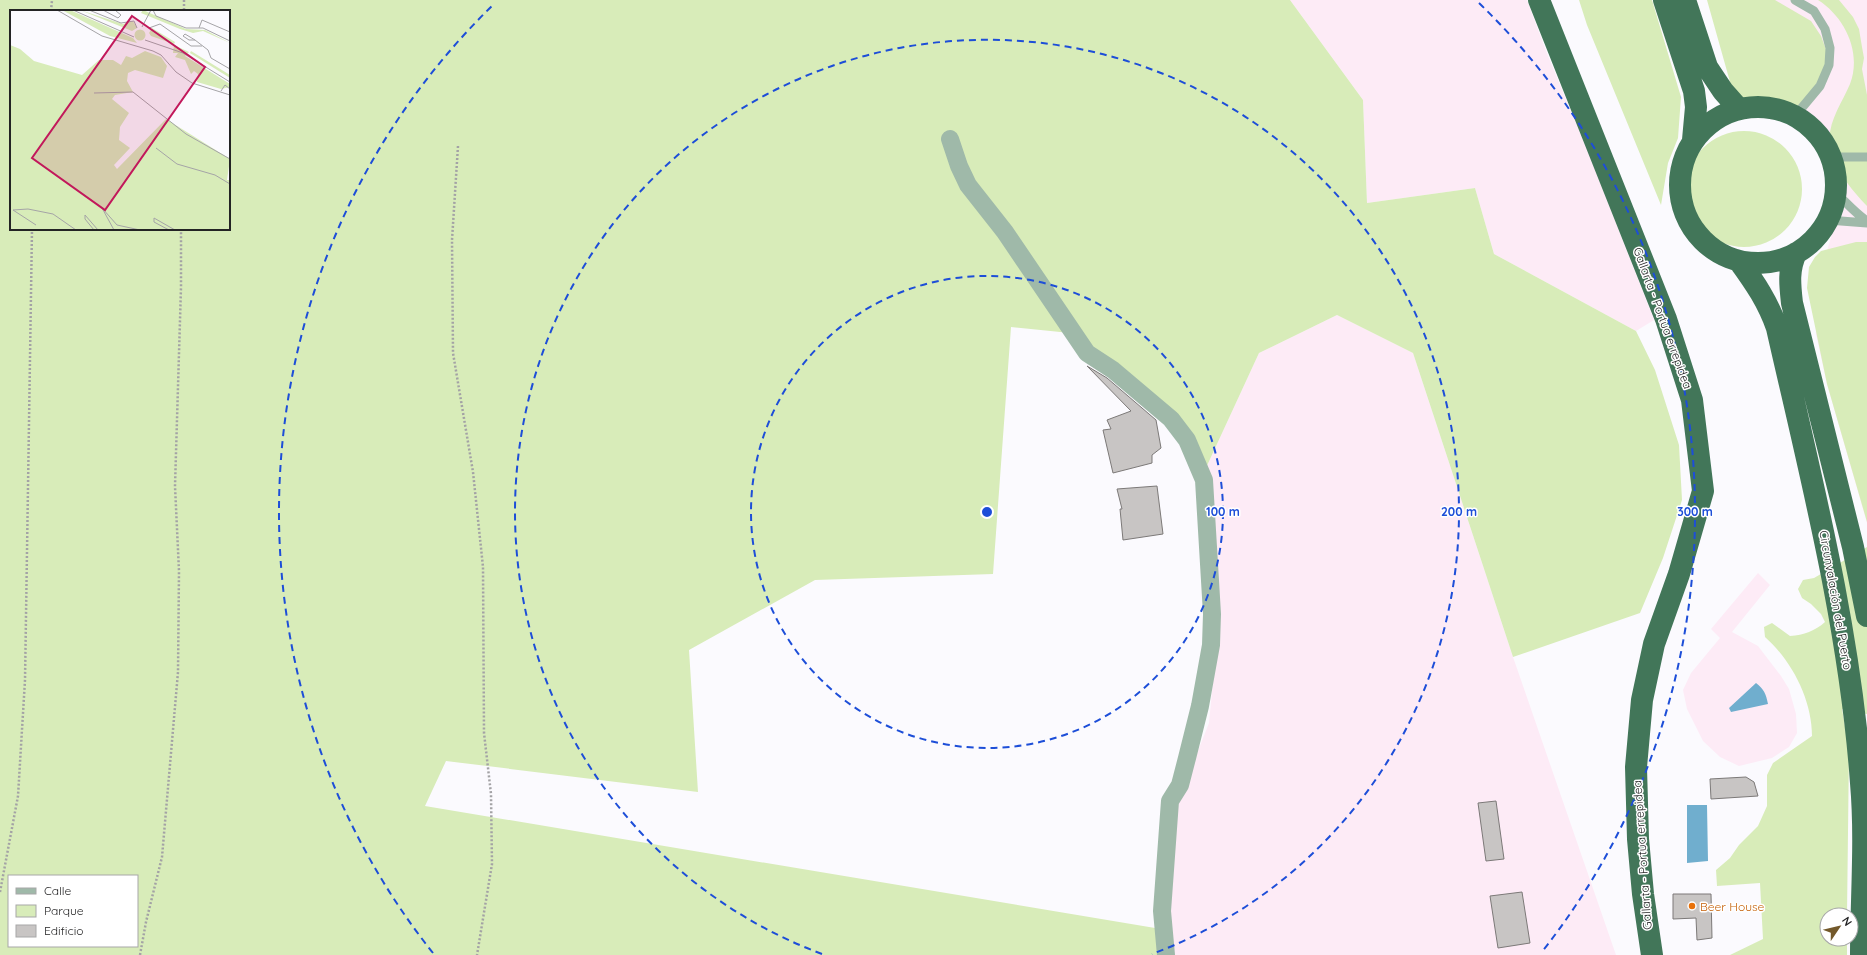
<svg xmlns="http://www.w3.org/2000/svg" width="1867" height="955" viewBox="0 0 1867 955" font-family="Quicksand,sans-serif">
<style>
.industrial{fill:#fdebf6}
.green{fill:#d8ecb9;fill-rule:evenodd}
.water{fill:#70aece}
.building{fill:#c8c5c4;stroke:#7c7978}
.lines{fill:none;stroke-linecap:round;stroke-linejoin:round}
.path{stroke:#a3a2a5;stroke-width:2.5;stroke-dasharray:2 2;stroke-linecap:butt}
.service{stroke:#9fb9a9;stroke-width:9}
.minor{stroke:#9fb9a9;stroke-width:18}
.trunk{stroke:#427659;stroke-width:22}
.ring{fill:none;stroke:#1d4ed8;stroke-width:2;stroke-dasharray:7 5}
.food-dot{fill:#e8710a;stroke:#fff;stroke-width:1.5}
.labels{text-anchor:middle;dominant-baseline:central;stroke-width:3;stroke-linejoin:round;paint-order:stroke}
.street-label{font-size:12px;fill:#242425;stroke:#fff}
.food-label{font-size:12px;fill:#c56008;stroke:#fff;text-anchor:start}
.inset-road{fill:none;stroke:#a5a4a7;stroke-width:1}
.view{fill:#c2185b;fill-opacity:0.15;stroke:#c2185b;stroke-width:2}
.inset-edge{fill:none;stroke:#242425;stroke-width:2}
.centre{fill:#1d4ed8;stroke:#fff;stroke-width:2}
.ring-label{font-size:12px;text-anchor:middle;font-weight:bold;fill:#1d4ed8;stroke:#fff;stroke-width:3;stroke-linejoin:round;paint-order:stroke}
</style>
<rect width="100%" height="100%" fill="#fbfafe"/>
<path class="industrial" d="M1290 0H1527L1546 51 1592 162 1654 320 1636 331 1494 254 1475 188 1367 203 1363 100Z
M1715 0H1867V523L1827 384 1816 334 1822 268 1848 179 1830 143 1761 96Z
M1337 315 1413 353 1513 657 1616 955H1173L1167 930 1175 809 1209 723 1214 670 1205 470 1259 353Z
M1758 573 1770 585 1732 632 1758 646 1781 676 1789 689 1796 714 1797 733 1789 747 1772 758 1739 766 1720 757 1703 741 1687 709 1683 690 1691 673 1720 638 1711 629Z"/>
<path class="green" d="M0 0H1290L1363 100 1367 203 1475 188 1494 254 1636 331 1655 370 1679 445 1682 500 1663 558 1640 613 1513 657 1413 353 1337 315 1259 353 1205 470 1173 424 1070 333 1011 327 993 574 815 580 689 650 698 792 446 761 425 806 1167 930 1173 955H0ZM11 11H229V229H11ZM9 876H137V946H9Z
M1579 0H1652L1681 97 1678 138 1668 163 1661 205 1587 25Z
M1707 0H1775L1811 21 1821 36 1827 52 1826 68 1803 106 1789 115H1771L1749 109 1732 89Z
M1818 0H1839L1853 17 1859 29 1862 47 1864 58 1862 69 1867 95V206C1851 189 1833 168 1830 144 1827 123 1842 103 1850 84 1862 53 1845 17 1818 0Z
M1686 189a58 58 0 1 1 116 0a58 58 0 1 1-116 0Z
M1856 242H1867V522L1827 384 1807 288 1809 267 1815 257 1821 251Z
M1867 547V714L1842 709 1849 750 1847 915H1827V939H1847V955H1730L1763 939 1760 883 1717 886 1716 870 1730 858 1739 845 1758 826 1767 806V775L1773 763 1812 736C1812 700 1792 661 1765 637L1764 627 1772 623 1790 636C1804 635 1815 631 1825 622L1821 614 1811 604 1802 598 1798 589 1803 580 1814 578Z"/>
<path class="water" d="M1756 683C1764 689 1766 694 1768 704L1731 712 1729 708Z
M1687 805H1707L1708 861 1687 863Z"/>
<path class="building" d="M1087 366 1107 378 1156 420 1161 448 1152 455V463L1113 473 1103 430 1111 429 1107 420 1131 411Z
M1157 486 1163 534 1123 540 1120 509H1122L1117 489Z
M1746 777 1754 782 1758 796 1711 799 1710 779Z
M1496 801 1504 859 1486 861 1478 803Z
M1522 892 1530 943 1498 948 1490 896Z
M1673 894H1711L1712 938 1697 940 1696 918 1673 919Z"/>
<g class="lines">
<path class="path" d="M184 0V11
M51 11 52 0
M458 146 452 240 453 353 473 472 483 567 484 733 491 794 492 864 477 955
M0 892 18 796 25 680 32 229
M140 955 146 922 162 857 178 672 179 571 175 486 181 287V229"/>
<path class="service" d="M1795 0 1814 11 1825 29 1830 48 1829 65 1820 86 1795 116
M1830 157H1867
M1836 193C1847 203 1854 212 1867 221
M1828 220 1867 223"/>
<path class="minor" d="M950 139 959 166 968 185 1005 232 1087 353 1113 370 1171 419 1187 440 1204 480 1212 614 1211 645 1200 706 1187 758 1180 785 1170 801 1162 911 1166 955"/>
<path class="trunk" d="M1539 0 1666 319 1692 400 1703 491 1679 574 1654 644 1642 700 1636 767 1638 839 1643 894 1652 955
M1664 0 1694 91 1696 107 1693 140
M1685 0 1707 67 1723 91 1739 109
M1680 185a78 78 0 1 1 156 0a78 78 0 1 1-156 0Z
M1796 253C1788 270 1790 285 1792 303L1853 547 1867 616
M1739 261C1755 283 1768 302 1777 328 1811 478 1850 628 1861 783 1866 840 1861 898 1861 955"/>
</g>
<g class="ring">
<circle cx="987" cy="512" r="236"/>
<path d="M822 954A472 472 0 1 1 1152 954"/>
<path d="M433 953A708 708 0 0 1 495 3M1479 3A708 708 0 0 1 1541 953"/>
</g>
<circle class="food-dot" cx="1692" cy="906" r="4"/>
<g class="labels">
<g class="street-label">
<text transform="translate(1663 318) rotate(70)">Gallarta - Portua errepidea</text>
<text transform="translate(1836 600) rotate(80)">Circunvalación del Puerto</text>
<text transform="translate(1642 855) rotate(-94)">Gallarta - Portua errepidea</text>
</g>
<g class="food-label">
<text x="1700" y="906">Beer House</text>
</g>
</g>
<g transform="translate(10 10)">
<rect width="220" height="220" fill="#fbfafe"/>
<path d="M52 0H60L123 28 127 33 100 26ZM70 0 113 14 123 11 127 18 122 21ZM133 0 176 19 195 20 220 33 193 21 183 23 170 19 131 3ZM142 18 165 32 164 34 141 26 139 23ZM124.5 25a5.5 5.5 0 1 1 11 0a5.5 5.5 0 1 1-11 0ZM0 35 10 39 24 51 72 65 89 50H103L111 55 116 46 122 48 135 41 151 47 157 56 153 68 125 60 118 63 117 71 123 82 105 85 102 89 119 103 110 117 109 130 120 138 104 155 107 159 156 109 220 149 217 170H220V220H0ZM164 35 179 42 175 46 220 74V77L211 79 187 72 188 64 184 61 181 64 175 50 165 47 168 43H163ZM181 41 220 65V68L180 43Z" fill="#d8ecb9"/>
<path class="inset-road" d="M47 0 92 26 143 41 151 45 166 62 182 73 220 85M63 0 124 27M79 0 111 13 124 11 127 18M93 0 108 8 111 5 106 1M143 0 146 6 176 18H193L220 31M132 17 141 0M139 18 150 14 181 36H192M189 18 192 10 220 22M175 24 185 30H179L173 26ZM135 30 173 43 220 72M185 30 198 40 201 48 220 59M211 81 215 75 220 79M84 83 123 82 176 124 220 149M146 138 167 154 205 165 220 174M3 200 18 199 43 204 66 220M3 200 26 215M84 220 75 209V205L88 220M104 220 92 198 107 215 130 220M159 220 144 212V208L165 220"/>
<path class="view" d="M122 6 195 57 95 200 22 148Z"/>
<rect width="220" height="220" class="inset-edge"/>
</g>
<circle cx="987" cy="512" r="6" class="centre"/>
<g class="ring-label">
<text x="1223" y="516">100 m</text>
<text x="1459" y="516">200 m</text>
<text x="1695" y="516">300 m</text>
</g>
<rect x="8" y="875" width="130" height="72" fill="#ffffff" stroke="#a7a7a8"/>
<rect x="16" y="888" width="20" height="6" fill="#9fb9a9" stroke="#a7a7a8"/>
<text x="44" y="895" font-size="12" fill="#242425">Calle</text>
<rect x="16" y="905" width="20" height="12" fill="#d8ecb9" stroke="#a7a7a8"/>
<text x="44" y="915" font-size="12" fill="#242425">Parque</text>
<rect x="16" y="925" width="20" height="12" fill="#c8c5c4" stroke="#a7a7a8"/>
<text x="44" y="935" font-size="12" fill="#242425">Edificio</text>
<g transform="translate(1839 927) rotate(55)"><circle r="19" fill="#ffffff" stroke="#a7a7a8"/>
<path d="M0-3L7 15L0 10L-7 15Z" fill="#73592b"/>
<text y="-6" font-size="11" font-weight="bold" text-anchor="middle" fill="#242425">N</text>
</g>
</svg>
